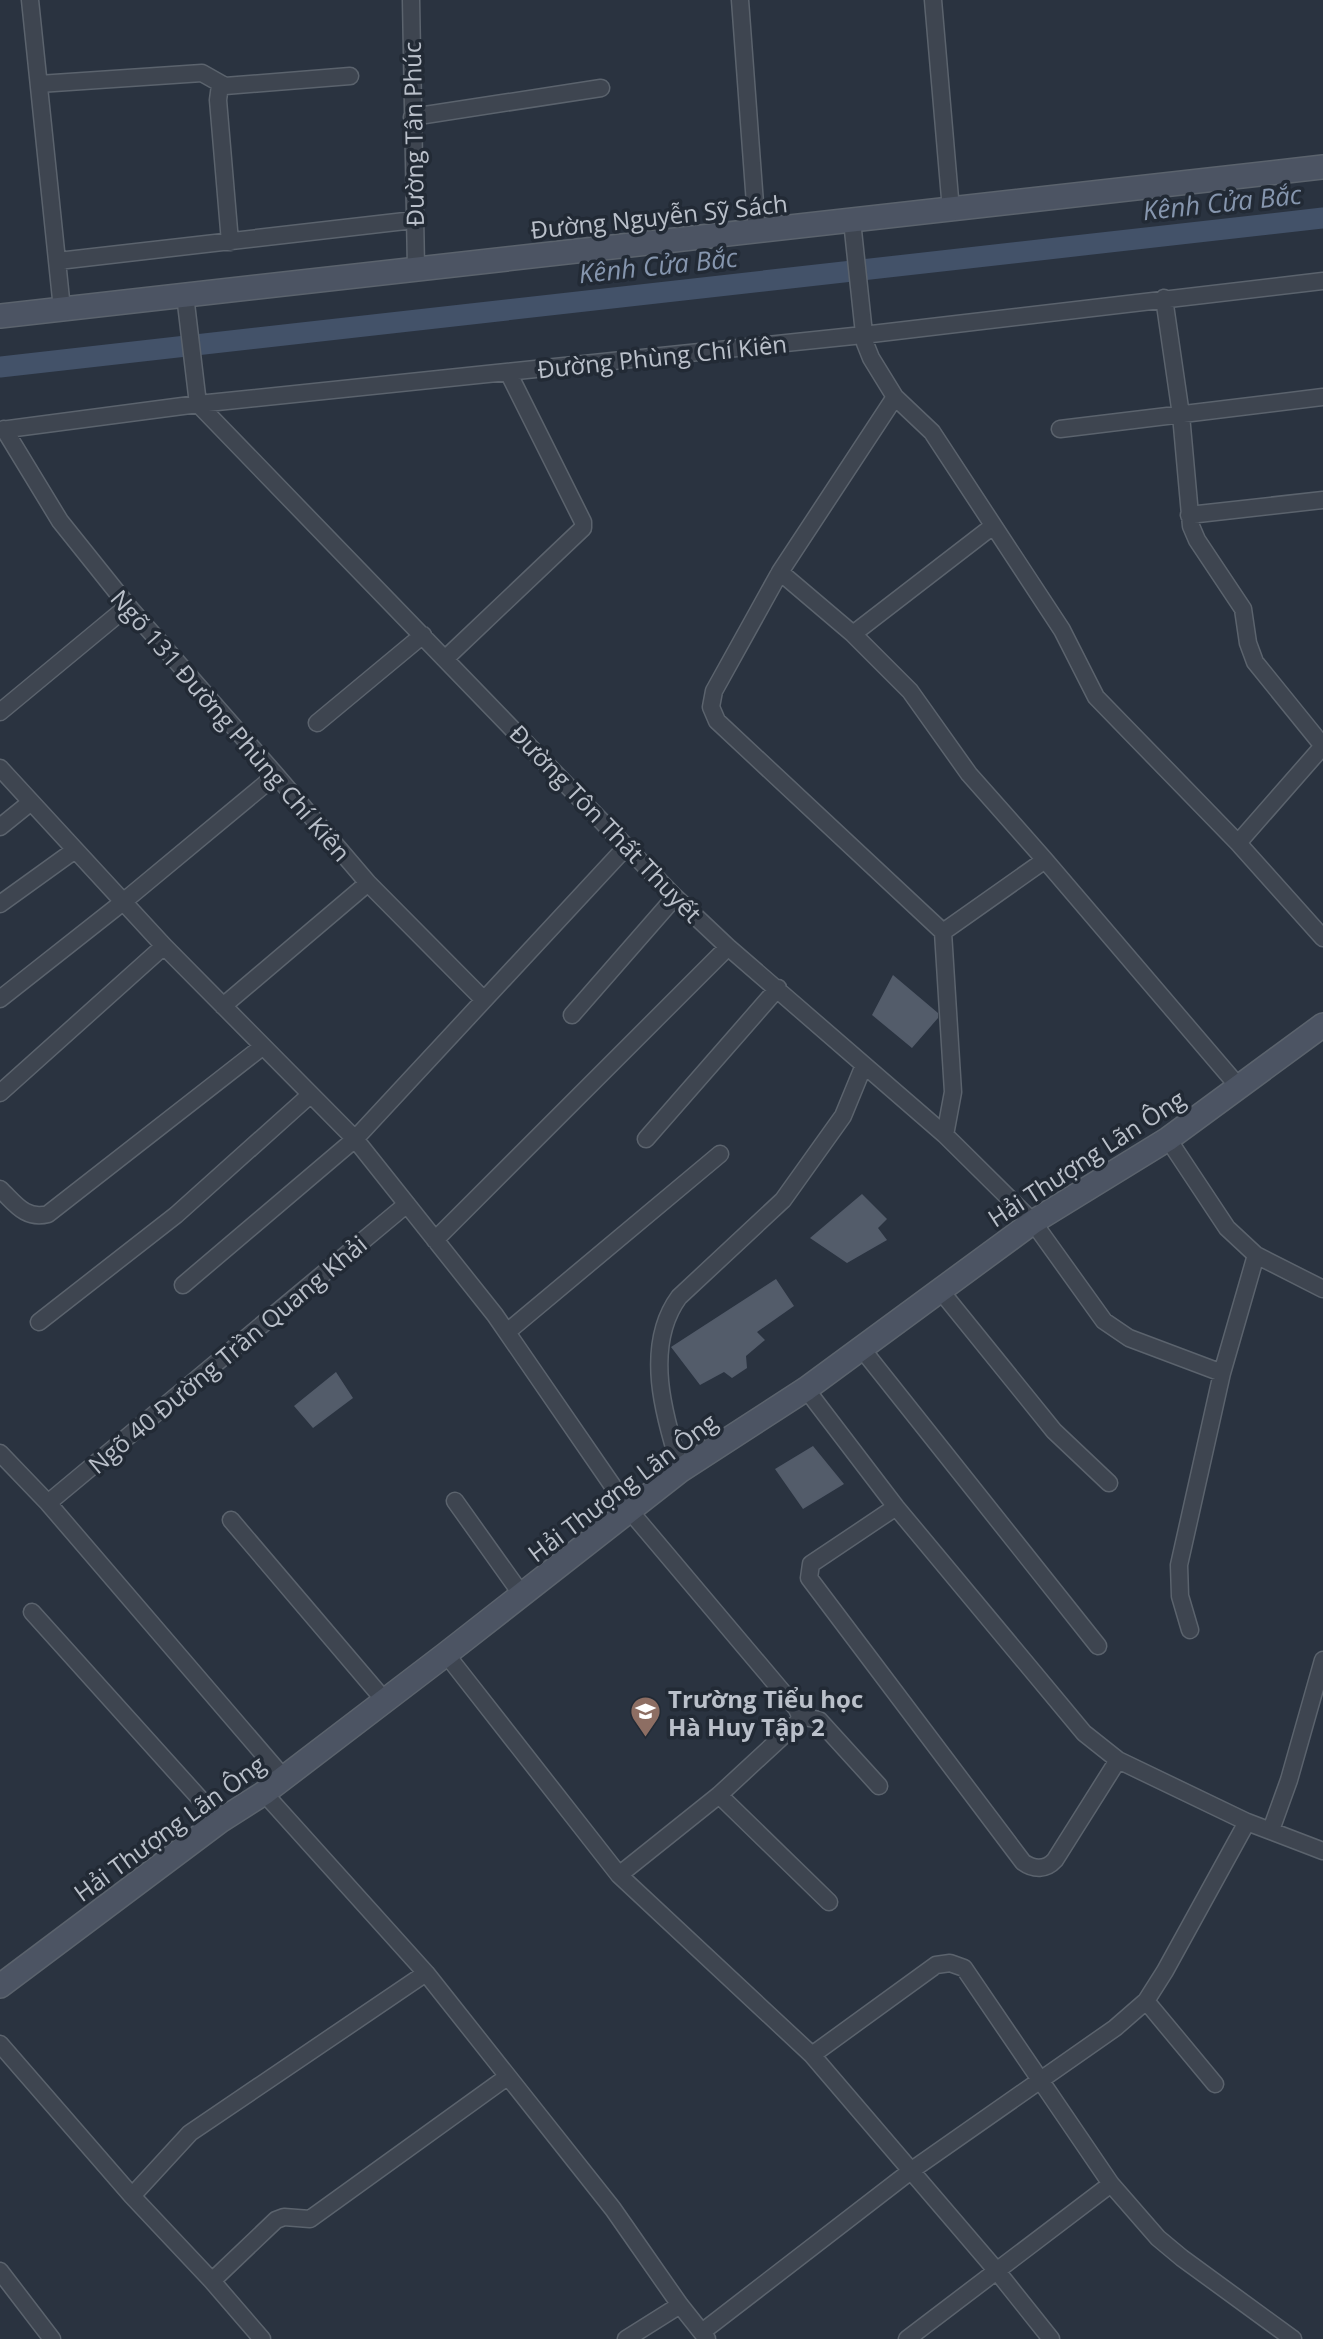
<svg xmlns="http://www.w3.org/2000/svg" width="1323" height="2339" viewBox="0 0 1323 2339" font-family="'Open Sans',sans-serif">
<style>
.lines{fill:none;stroke-linecap:round;stroke-linejoin:round}
.canal{stroke:#435269;stroke-width:21}
.building{fill:#535c6a}
.street-casing{stroke:#5b636d;stroke-width:19}
.secondary-casing{stroke:#5b636d;stroke-width:26}
.street{stroke:#3e4550;stroke-width:16}
.secondary{stroke:#4c5463;stroke-width:23}
.labels{text-anchor:middle;dominant-baseline:central;stroke-width:7;stroke-linejoin:round;paint-order:stroke}
.street-label{font-size:24px;fill:#bac0ca;stroke:#222a35}
.poi-label{font-size:24px;font-weight:bold;fill:#bac0ca;stroke:#222a35;text-anchor:start}
.water-label{font-size:26px;font-style:italic;fill:#8696ae;stroke:#222a35}
</style>
<rect width="100%" height="100%" fill="#2a3340"/>
<g class="lines">
<path class="canal" d="M0 367 1323 218"/>
</g>
<path class="building" d="M893 975 938 1013V1018L912 1048 872 1015Z
M862 1194 887 1219 878 1228 887 1240 847 1263 810 1238Z
M776 1279 794 1306 757 1332 765 1340 746 1356 747 1368 732 1378 724 1372 700 1385 671 1347Z
M336 1372 353 1398 313 1428 294 1406Z
M813 1446 844 1484 803 1509 775 1469Z"/>
<g class="lines">
<defs>
<path id="street" d="M30 0 62 309
M411 0 416 268
M740 0 757 231
M933 0 951 210
M39 84 202 73 225 86 350 76
M220 85 218 100 230 242
M412 117 601 88
M852 221 865 343 871 358 895 397 932 432 1062 630 1096 697 1238 843 1323 938
M58 261 414 220
M185 295 198 404 675 897 728 947 945 1135 1033 1222 1104 1321 1129 1338 1222 1373
M1164 298 1181 415 1191 526 1197 540 1243 609 1248 643 1255 662 1323 746
M895 397 780 572 714 691 711 707 717 721 943 932 953 1092 945 1135
M4 429 60 521 128 606 276 775 368 883 484 1000
M1060 429 1323 397
M0 430 198 404 863 335 1323 281
M1189 515 1323 500
M780 572 853 634 910 691 969 774 1045 860 1238 1086
M853 634 993 526
M446 658 583 528V522L508 372
M0 712 128 606
M317 723 423 635
M0 768 164 946 355 1139 495 1315 630 1511 797 1709 800 1716 798 1722 719 1795 619 1875
M0 827 31 802
M1238 843 1323 746
M0 904 75 850
M943 932 1045 860
M0 999 123 902 276 775
M223 1006 368 883
M572 1015 675 897
M0 1093 164 946
M646 1139 778 988
M1168 1139 1227 1228 1256 1255 1323 1289
M0 1189C15 1203 25 1220 48 1214L262 1047
M435 1240 728 947
M183 1285 355 1139 627 846
M940 1290 1054 1431 1109 1483
M39 1322 176 1215 310 1095
M507 1332 720 1154
M862 1349 1098 1646
M806 1389 896 1507 1084 1733 1118 1760 1247 1822 1323 1851
M0 1453 48 1503 283 1777
M681 1470C664 1417 643 1346 679 1297L783 1200 843 1116 864 1065
M455 1501 522 1595
M48 1503 407 1204
M896 1507 811 1564 809 1578 1023 1862C1034 1870 1046 1870 1055 1860L1118 1760
M231 1520 385 1701
M32 1612 220 1821
M1190 1630 1180 1596 1179 1565 1222 1373 1256 1255
M446 1654 619 1875 812 2055 996 2270 1051 2339
M800 1716 819 1720 879 1786
M264 1793 426 1973 613 2209 680 2305 707 2339
M719 1795 829 1902
M1271 1830 1289 1780 1323 1660
M1146 2001 1215 2084
M0 2044 132 2196 212 2281 262 2339
M812 2055 936 1965 950 1963 964 1968 1111 2184 1158 2238 1182 2258 1293 2339
M132 2196 190 2133 426 1973
M0 2271 52 2339
M212 2281 276 2220 284 2217 310 2219 507 2077
M702 2332 912 2170 1115 2028 1146 2001 1165 1971 1247 1822
M626 2339 680 2305
M907 2339 1111 2184"/>
<path id="secondary" d="M0 316 1323 167
M0 1986 220 1821 264 1793 446 1654 681 1470 806 1389 1033 1222 1168 1139 1323 1025"/>
</defs>
<use href="#street" class="street-casing"/>
<use href="#secondary" class="secondary-casing"/>
<use href="#street" class="street"/>
<use href="#secondary" class="secondary"/>
</g>
<defs>
<symbol id="school-pin" viewBox="-11 -11 22 30"><path d="M0 17L-7.5 6A9.5 9.5 0 1 1 7.5 6Z" fill="#8d6e63" stroke="#222a35"/><path d="M0-5L7-2L0 1L-7-2ZM-4 1L0 2.5L4 1V4Q0 6-4 4Z" fill="#fff"/></symbol>
</defs>
<g fill-rule="evenodd">
<use href="#school-pin" x="628" y="1694" width="35" height="47"/>
</g>
<g class="labels">
<g class="street-label">
<text transform="translate(413 134) rotate(-91)">Đường Tân Phúc</text>
<text transform="translate(659 216) rotate(-6)">Đường Nguyễn Sỹ Sách</text>
<text transform="translate(662 356) rotate(-6)">Đường Phùng Chí Kiên</text>
<text transform="translate(231 725) rotate(49)">Ngõ 131 Đường Phùng Chí Kiên</text>
<text transform="translate(606 823) rotate(46)">Đường Tôn Thất Thuyết</text>
<text transform="translate(1086 1158) rotate(-33)">Hải Thượng Lãn Ông</text>
<text transform="translate(227 1354) rotate(-40)">Ngõ 40 Đường Trần Quang Khải</text>
<text transform="translate(622 1487) rotate(-37)">Hải Thượng Lãn Ông</text>
<text transform="translate(169 1828) rotate(-36)">Hải Thượng Lãn Ông</text>
</g>
<g class="poi-label">
<text x="668" y="1698">Trường Tiểu học<tspan x="668" dy="28">Hà Huy Tập 2</tspan></text>
</g>
<g class="water-label">
<text transform="translate(1222 202) rotate(-6)">Kênh Cửa Bắc</text>
<text transform="translate(658 265) rotate(-6)">Kênh Cửa Bắc</text>
</g>
</g>
</svg>
